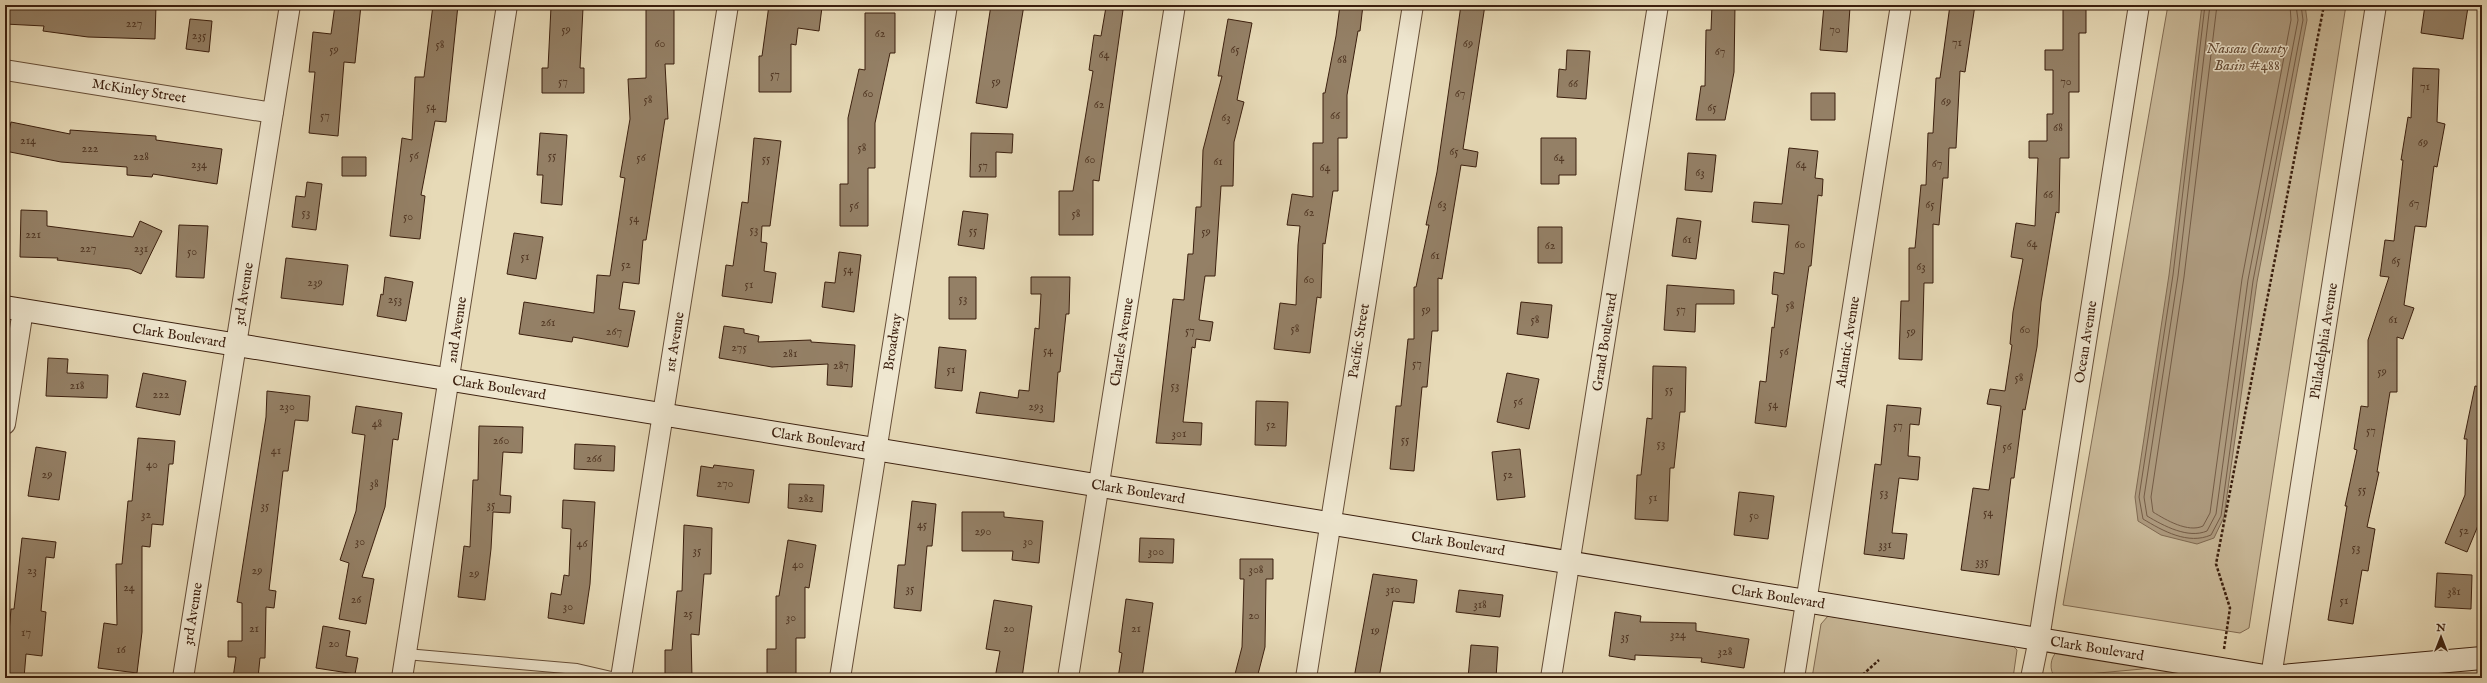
<svg xmlns="http://www.w3.org/2000/svg" width="2487" height="683" viewBox="0 0 2487 683" font-family="'IM FELL English',serif">
<style>
.green{fill:#caba9a;stroke:#826c54}
.water{fill:#ad9a7e;stroke:#7f6951}
.lines{fill:none;stroke-linecap:round;stroke-linejoin:round}
.shore{stroke:#745c46;stroke-width:1}
.building{fill:#948066;stroke:#3b1f0e}
.lane-casing{stroke:#664e38;stroke-width:12}
.street-casing{stroke:#664e38;stroke-width:22}
.secondary-casing{stroke:#3b1f0e;stroke-width:24}
.path{stroke:#3b1f0e;stroke-width:2.5;stroke-dasharray:3 2;stroke-linecap:butt}
.lane{stroke:#efe7d0;stroke-width:10}
.street{stroke:#efe7d0;stroke-width:20}
.secondary{stroke:#efe7d0;stroke-width:22}
.labels{text-anchor:middle;dominant-baseline:central;stroke-width:3;stroke-linejoin:round;paint-order:stroke}
.number-label{font-size:12px;fill:#513724}
.street-label{font-size:14px;fill:#3b1f0e;stroke:#efe7d0}
.water-label{font-size:15px;font-style:italic;fill:#634a35;stroke:#efe7d0}
</style>
<rect width="100%" height="100%" fill="#e7dab7"/>
<filter id="stains"><feTurbulence type="fractalNoise" baseFrequency=".005" numOctaves="4"/><feColorMatrix values="0 0 0 0 .2 0 0 0 0 .09 0 0 0 0 .02 0 0 0 .5 -.17"/></filter>
<radialGradient id="worn" r=".72"><stop offset=".6" stop-color="#630" stop-opacity="0"/><stop offset="1" stop-color="#630" stop-opacity=".3"/></radialGradient>
<path class="green" d="M2168 5H2346L2249 628 2240 633 2063 605Z
M1828 616 2012 645 2017 650 2013 678H1812L1821 624Z
M2057 652 2153 668 2055 677C2049 671 2050 657 2057 652Z"/>
<path class="water" d="M2202 5H2305L2307 20 2257 282 2224 517 2214 538 2197 544 2161 535 2138 521 2135 497 2169 275Z"/>
<g class="lines">
<path class="shore" d="M2205 5 2173 275 2139 497 2143 519C2163 531 2188 545 2211 535L2221 516 2253 281 2303 20 2301 5
M2210 5 2178 276 2144 497 2147 516C2164 526 2188 539 2207 531L2216 514 2248 280 2298 20 2296 5
M2217 5 2184 277 2151 497 2153 512C2166 520 2188 533 2203 526L2210 513 2242 279 2291 20 2290 5"/>
</g>
<path class="building" d="M5 5H99L139 8V5H156L155 39 88 37 43 31 44 26 5 24Z
M335 5H361L355 63 344 62 338 136 309 133 315 72H309L313 32 331 34Z
M433 5H458L446 122 435 121 421 195 425 196 420 239 390 236 402 138 412 140 415 77H424Z
M646 5H674V64H665L668 119H665L646 240H643L639 284 623 282 619 309 635 311 628 347 573 337 572 342 519 334 524 302 594 313 597 275 610 276 625 178 620 177 630 119 628 79 646 78Z
M769 5 822 7 819 31 798 28 796 45 791 44V92H759V56H762Z
M991 5H1024L1007 108 976 103Z
M1340 5H1363L1360 31H1358L1347 95V138H1338V191H1333L1325 244 1323 243 1321 298 1317 297 1310 353 1274 349 1280 303 1296 305 1298 245 1300 226 1287 225 1292 194 1313 197V143H1323V93H1325L1336 36Z
M1461 5H1485L1463 149 1478 152 1476 167 1461 165 1442 279 1438 278V331H1432L1427 387H1422L1414 471 1390 469 1396 406H1401L1408 339H1414V287H1416L1429 225H1426L1437 172Z
M1712 5H1735L1734 72 1725 120H1696L1701 86H1705L1706 30H1711Z
M1824 5 1850 7 1847 52 1820 50Z
M1950 5H1975L1965 72 1960 71 1956 148H1949L1948 178H1943L1939 225 1933 224V283H1924L1922 360 1899 359 1901 301H1909V248H1915L1921 185H1926L1928 133H1933L1936 78H1940Z
M2063 5H2086V33H2079V92H2069V158H2060L2059 213 2056 212 2041 302 2037 347 2025 410 2023 409 2014 478H2011L1999 575 1961 570 1973 488 1989 490 2001 406 1987 404 1990 389 2005 391 2012 345 2010 344 2013 312 2023 259 2011 257 2016 223 2035 226 2038 158H2029V141H2047V114H2053V70H2045V50H2063Z
M2425 5 2468 7 2463 39 2421 33Z
M551 7 583 8 580 68H584V93H542V68H548Z
M1106 7 1123 10 1099 181 1093 180V235H1059V191H1073L1093 71 1089 70 1094 35 1101 36Z
M865 13H895V53H890L875 123V168H868V226H840V184H848V118L859 69 865 70Z
M190 19 212 21 209 52 186 49Z
M1228 19 1252 23 1237 100 1244 102 1234 142 1233 186H1221L1215 276H1205L1199 320 1213 322 1210 341 1196 339 1195 348 1192 347 1183 422 1202 423 1201 445 1156 443 1173 299 1184 300 1188 254H1193L1196 207H1201L1203 150 1222 76H1218Z
M1567 50 1590 51 1586 99 1557 97 1559 69 1566 70Z
M2413 68 2439 69 2437 122 2445 124 2437 167 2434 166 2426 227 2415 226 2404 305 2414 308 2403 339 2397 337V392H2390L2377 472H2379L2367 527 2375 529 2368 571 2362 570 2353 624 2328 620 2347 506H2345L2357 450 2354 449 2361 406 2368 407V340L2389 277 2380 276 2385 240 2394 241 2403 160H2401L2408 117 2411 118Z
M1811 93H1835V120H1811Z
M11 122 70 134V130L156 136V140L222 149 217 184 153 174 152 177 127 175V167L61 162 5 151Z
M540 133 567 135 562 205 541 203 543 175H537Z
M971 133 1013 134 1012 153 996 152V177H970Z
M754 138 781 141 770 226H762L761 242 767 243 764 271 776 273 772 303 722 296 726 265 733 266 742 202 748 203Z
M1541 138H1576V175H1559V184H1541Z
M1789 148 1818 151 1815 178 1823 179 1822 196 1818 195 1811 266H1809L1786 427 1755 423 1760 381 1766 382 1772 327 1774 328 1778 295 1772 294 1774 272 1784 274 1789 225 1752 222 1754 202 1782 204Z
M1688 153 1716 155 1712 192 1685 190Z
M342 157H366V176H342Z
M307 182 322 184 316 230 292 227 296 196 305 197Z
M21 210 47 211V226L133 237 140 221 162 231 141 274 130 269 57 260 58 258 20 257Z
M963 211 988 214 984 249 958 245Z
M1677 218 1701 221 1696 259 1672 256Z
M179 225 208 226 204 278 176 277Z
M1538 227H1562V263H1538Z
M514 233 543 237 536 279 507 274Z
M839 252 861 255 854 312 822 307 825 282 835 283Z
M286 258 348 265 343 305 281 298Z
M385 277 413 282 406 321 377 316 381 294 383 295Z
M949 277H976V319H949Z
M1031 277H1070L1069 314H1066L1060 372H1058L1054 422 976 413 980 392 1018 398 1019 390 1029 391 1035 328 1039 329 1041 294H1031Z
M1667 285 1734 290V304H1696L1695 332 1664 330Z
M1521 302 1552 305 1548 338 1517 334Z
M724 326 744 329V333L759 336 758 342 811 340V342L855 345 852 387 827 385 828 364 772 367 719 358Z
M939 347 966 350 962 391 935 388Z
M48 358 68 359 67 373 108 375 107 398 46 396Z
M1653 366 1686 367 1685 412H1680L1674 468H1670L1668 521 1635 519 1637 475H1641L1647 418 1652 419Z
M143 373 186 381 180 415 136 407Z
M1507 373 1539 379 1529 429 1497 422Z
M2475 386 2482 387V516L2467 552 2445 543 2465 495 2467 439H2464Z
M267 391 310 396 308 421 295 420 288 471H283L269 590 276 591 274 608 266 607 265 658H260L258 678H233L236 657H228V641H242V603L237 602 266 417Z
M1256 401 1288 402 1286 446 1255 445Z
M1887 405 1921 408 1919 425 1910 424 1908 456 1920 457 1918 480 1899 478 1892 533 1907 534 1904 559 1864 554 1875 464 1881 465Z
M356 406 402 413 398 440 393 439 385 507 362 577 374 579 366 624 339 619 349 563 340 560 356 511 365 435 352 433Z
M479 426 523 427 522 453 503 452 500 495 511 496 510 513 493 512 491 549 485 600 458 597 464 546 470 547 473 480H478Z
M138 438 175 441 173 464H169L163 525 152 524 150 547 142 546V632L137 673 98 668 104 623 117 625 116 564H122L128 501H132Z
M575 444 615 446 614 471 574 469Z
M36 447 66 452 59 500 28 496Z
M1520 449 1525 497 1497 500 1492 452Z
M714 465 754 470 749 503 697 496 701 466 713 468Z
M789 484 824 485 822 512 788 508Z
M1739 492 1774 496 1768 539 1734 535Z
M563 500 595 502 590 584 584 624 548 618 551 593 561 595 564 575 569 576 571 529 562 528Z
M912 501 936 504 932 546H927L921 611 894 608 898 565H905Z
M962 512H1004V517L1043 521 1039 563 1012 560 1013 551H962Z
M684 525 712 528 711 574H704L699 635 691 634 692 678H665V650H672L677 591H682Z
M22 538 56 542 54 558 46 557 41 611 46 612 42 656 26 654 24 678H5L11 609H14Z
M1140 538 1174 539 1173 563 1139 562Z
M788 540 816 545 809 588 805 587V638H796V678H767V649H776V596H779Z
M1240 559H1273V579H1266L1265 647 1257 678H1234L1242 647 1244 579H1240Z
M2437 573 2472 575 2471 609 2435 607Z
M1373 574 1417 580 1414 603 1393 601 1379 678H1354Z
M1459 590 1503 595 1500 617 1456 612Z
M1126 599 1153 603 1142 678H1118L1122 653 1119 652Z
M994 600 1032 606 1022 678H995L1000 651 986 649Z
M1615 612 1641 616 1640 622 1696 623V631L1749 639 1744 668 1701 662 1702 658 1635 655V660L1609 656Z
M323 626 350 631 346 656 358 658 355 674 316 668Z
M1471 645 1498 647 1496 678H1468Z"/>
<g class="lines">
<defs>
<path id="lane" d="M406 654 577 669 616 678"/>
<path id="street" d="M5 70 273 113
M5 424 23 310
M183 678 290 5
M402 678 507 5
M621 678 728 5
M840 678 947 5
M1068 678 1175 5
M1306 678 1413 5
M1551 678 1658 5
M1794 678 1901 5
M2031 678 2039 639 2139 5
M2260 678 2271 677 2376 5"/>
<path id="secondary" d="M5 307 2271 677 2482 658"/>
</defs>
<use href="#lane" class="lane-casing"/>
<use href="#street" class="street-casing"/>
<use href="#secondary" class="secondary-casing"/>
<path class="path" d="M2224 649 2230 608 2216 564 2324 5
M1859 678 1879 660"/>
<use href="#lane" class="lane"/>
<use href="#street" class="street"/>
<use href="#secondary" class="secondary"/>
</g>
<g class="labels">
<g class="number-label">
<text x="134" y="23">227</text>
<text x="566" y="29">59</text>
<text x="1835" y="29">70</text>
<text x="880" y="33">62</text>
<text x="199" y="35">235</text>
<text x="1957" y="42">71</text>
<text x="660" y="43">60</text>
<text x="1468" y="43">69</text>
<text x="440" y="44">58</text>
<text x="334" y="49">59</text>
<text x="1235" y="49">65</text>
<text x="1720" y="51">67</text>
<text x="1104" y="54">64</text>
<text x="1342" y="59">68</text>
<text x="775" y="74">57</text>
<text x="563" y="81">57</text>
<text x="996" y="81">59</text>
<text x="2066" y="81">70</text>
<text x="1573" y="83">66</text>
<text x="2425" y="86">71</text>
<text x="868" y="93">60</text>
<text x="1460" y="93">67</text>
<text x="648" y="99">58</text>
<text x="1946" y="101">69</text>
<text x="1099" y="104">62</text>
<text x="431" y="106">54</text>
<text x="1712" y="107">65</text>
<text x="325" y="115">57</text>
<text x="1335" y="115">66</text>
<text x="1226" y="117">63</text>
<text x="2058" y="127">68</text>
<text x="28" y="140">214</text>
<text x="2423" y="142">69</text>
<text x="862" y="147">58</text>
<text x="90" y="148">222</text>
<text x="1454" y="151">65</text>
<text x="414" y="155">56</text>
<text x="552" y="155">55</text>
<text x="141" y="156">228</text>
<text x="641" y="157">56</text>
<text x="1559" y="157">64</text>
<text x="766" y="158">55</text>
<text x="1090" y="159">60</text>
<text x="1218" y="161">61</text>
<text x="1937" y="163">67</text>
<text x="199" y="164">234</text>
<text x="1801" y="164">64</text>
<text x="983" y="165">57</text>
<text x="1325" y="167">64</text>
<text x="1700" y="172">63</text>
<text x="2048" y="194">66</text>
<text x="2414" y="203">67</text>
<text x="1442" y="204">63</text>
<text x="1930" y="204">65</text>
<text x="854" y="205">56</text>
<text x="306" y="212">53</text>
<text x="1309" y="212">62</text>
<text x="1076" y="213">58</text>
<text x="408" y="216">50</text>
<text x="634" y="218">54</text>
<text x="754" y="229">53</text>
<text x="973" y="230">55</text>
<text x="1206" y="231">59</text>
<text x="33" y="234">221</text>
<text x="1687" y="239">61</text>
<text x="2032" y="243">64</text>
<text x="1800" y="244">60</text>
<text x="1550" y="245">62</text>
<text x="88" y="248">227</text>
<text x="141" y="248">231</text>
<text x="192" y="251">50</text>
<text x="1435" y="255">61</text>
<text x="525" y="256">51</text>
<text x="2396" y="260">65</text>
<text x="626" y="264">52</text>
<text x="1921" y="266">63</text>
<text x="848" y="269">54</text>
<text x="1309" y="279">60</text>
<text x="315" y="282">239</text>
<text x="749" y="284">51</text>
<text x="963" y="298">53</text>
<text x="395" y="299">253</text>
<text x="1790" y="305">58</text>
<text x="1426" y="309">59</text>
<text x="1681" y="309">57</text>
<text x="1535" y="319">58</text>
<text x="2393" y="319">61</text>
<text x="548" y="322">261</text>
<text x="1295" y="328">58</text>
<text x="2025" y="329">60</text>
<text x="1190" y="330">57</text>
<text x="614" y="331">267</text>
<text x="1911" y="331">59</text>
<text x="739" y="347">275</text>
<text x="1048" y="350">54</text>
<text x="1784" y="351">56</text>
<text x="790" y="353">281</text>
<text x="1417" y="363">57</text>
<text x="841" y="365">287</text>
<text x="951" y="369">51</text>
<text x="2382" y="371">59</text>
<text x="2019" y="377">58</text>
<text x="77" y="385">218</text>
<text x="1175" y="385">53</text>
<text x="1669" y="389">55</text>
<text x="161" y="394">222</text>
<text x="1518" y="401">56</text>
<text x="1773" y="404">54</text>
<text x="287" y="406">230</text>
<text x="1036" y="406">293</text>
<text x="377" y="423">48</text>
<text x="1271" y="424">52</text>
<text x="1898" y="425">57</text>
<text x="2371" y="430">57</text>
<text x="1179" y="433">301</text>
<text x="1405" y="439">55</text>
<text x="501" y="440">260</text>
<text x="1661" y="443">53</text>
<text x="2007" y="446">56</text>
<text x="276" y="450">41</text>
<text x="594" y="458">266</text>
<text x="152" y="464">40</text>
<text x="47" y="474">29</text>
<text x="1508" y="474">52</text>
<text x="374" y="483">38</text>
<text x="725" y="483">270</text>
<text x="2362" y="489">55</text>
<text x="1884" y="492">53</text>
<text x="1653" y="497">51</text>
<text x="806" y="498">282</text>
<text x="491" y="504">35</text>
<text x="265" y="505">35</text>
<text x="1988" y="512">54</text>
<text x="146" y="514">32</text>
<text x="1754" y="515">50</text>
<text x="922" y="524">45</text>
<text x="2464" y="530">52</text>
<text x="983" y="531">290</text>
<text x="360" y="541">30</text>
<text x="1028" y="541">30</text>
<text x="582" y="543">46</text>
<text x="1885" y="544">331</text>
<text x="2356" y="547">53</text>
<text x="697" y="550">35</text>
<text x="1156" y="551">300</text>
<text x="1982" y="561">335</text>
<text x="798" y="564">40</text>
<text x="1256" y="569">308</text>
<text x="32" y="570">23</text>
<text x="257" y="570">29</text>
<text x="474" y="573">29</text>
<text x="129" y="587">24</text>
<text x="910" y="588">35</text>
<text x="1393" y="589">310</text>
<text x="2454" y="591">381</text>
<text x="356" y="599">26</text>
<text x="2344" y="600">51</text>
<text x="1480" y="604">318</text>
<text x="568" y="606">30</text>
<text x="688" y="613">25</text>
<text x="1254" y="615">20</text>
<text x="791" y="617">30</text>
<text x="254" y="628">21</text>
<text x="1009" y="628">20</text>
<text x="1136" y="628">21</text>
<text x="1375" y="630">19</text>
<text x="26" y="632">17</text>
<text x="1678" y="634">324</text>
<text x="1625" y="636">35</text>
<text x="334" y="643">20</text>
<text x="121" y="649">16</text>
<text x="1725" y="651">328</text>
</g>
<g class="street-label">
<text transform="translate(139 91) rotate(9)">McKinley Street</text>
<text transform="translate(244 294) rotate(-81)">3rd Avenue</text>
<text transform="translate(457 330) rotate(-81)">2nd Avenue</text>
<text transform="translate(179 336) rotate(9)">Clark Boulevard</text>
<text transform="translate(1359 341) rotate(-81)">Pacific Street</text>
<text transform="translate(2324 341) rotate(-81)">Philadelphia Avenue</text>
<text transform="translate(675 342) rotate(-81)">1st Avenue</text>
<text transform="translate(893 342) rotate(-81)">Broadway</text>
<text transform="translate(1122 342) rotate(-81)">Charles Avenue</text>
<text transform="translate(1605 342) rotate(-81)">Grand Boulevard</text>
<text transform="translate(1848 342) rotate(-81)">Atlantic Avenue</text>
<text transform="translate(2086 342) rotate(-81)">Ocean Avenue</text>
<text transform="translate(499 388) rotate(9)">Clark Boulevard</text>
<text transform="translate(818 440) rotate(9)">Clark Boulevard</text>
<text transform="translate(1138 492) rotate(9)">Clark Boulevard</text>
<text transform="translate(1458 544) rotate(9)">Clark Boulevard</text>
<text transform="translate(1778 597) rotate(9)">Clark Boulevard</text>
<text transform="translate(193 614) rotate(-81)">3rd Avenue</text>
<text transform="translate(2097 649) rotate(9)">Clark Boulevard</text>
</g>
<g class="water-label">
<text x="2247" y="48">Nassau County<tspan x="2247" dy="17">Basin #488</tspan></text>
</g>
</g>
<rect width="2487" height="683" fill="none" stroke="#e7dab7" stroke-width="20"/>
<rect x="6" y="6" width="2475" height="671" fill="none" stroke="#3b1f0e" stroke-width="2"/>
<rect x="10" y="10" width="2467" height="663" fill="none" stroke="#3b1f0e"/>
<g transform="translate(2441 637)" stroke="#efe7d0" stroke-width="3" paint-order="stroke">
<path d="M0-3L7 15L0 10L-7 15Z" fill="#3b1f0e"/>
<text y="-6" font-size="11" font-weight="bold" text-anchor="middle" fill="#3b1f0e">N</text>
</g>
<rect width="100%" height="100%" filter="url(#stains)"/>
<rect width="100%" height="100%" fill="url(#worn)"/>
</svg>
